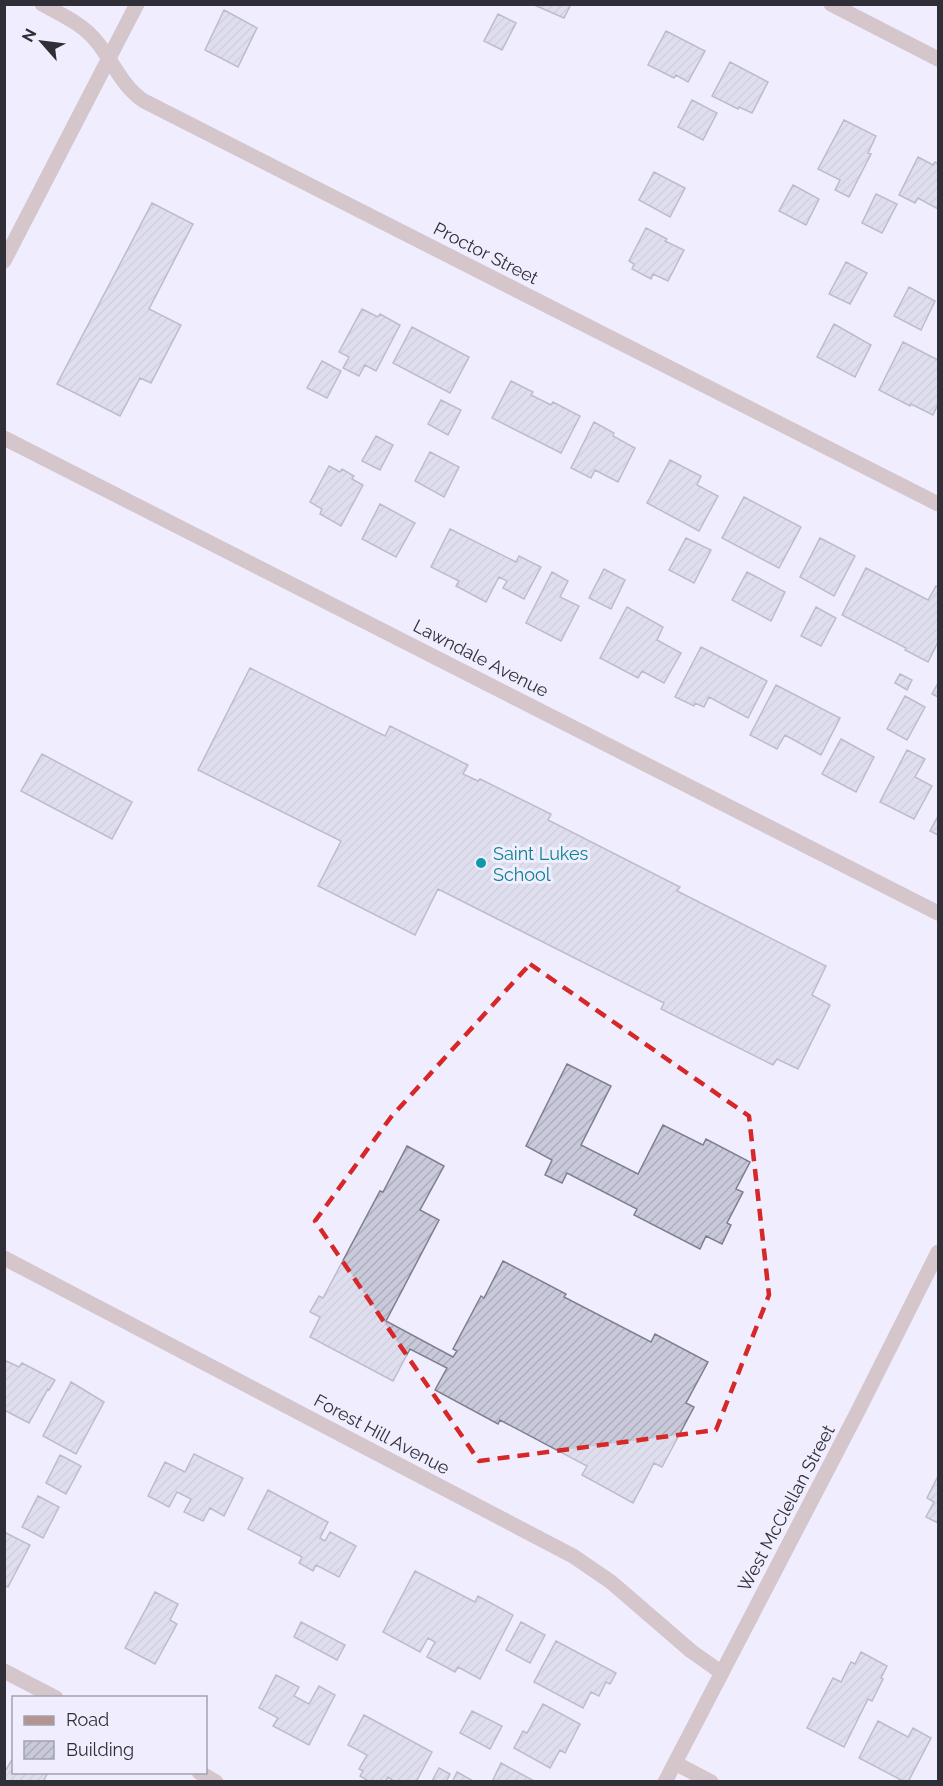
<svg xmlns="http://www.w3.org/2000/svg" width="943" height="1786" viewBox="0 0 943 1786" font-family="Raleway,sans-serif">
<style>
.building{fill:url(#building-hatch);stroke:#7e7e90;stroke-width:1.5}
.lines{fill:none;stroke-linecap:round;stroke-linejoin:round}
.minor{stroke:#b49491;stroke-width:15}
.marked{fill:none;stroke:#d62828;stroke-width:4.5;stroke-dasharray:12 8;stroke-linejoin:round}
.culture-dot{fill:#0f9aa8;stroke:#f0eefe;stroke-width:2}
.labels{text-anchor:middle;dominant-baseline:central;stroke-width:6;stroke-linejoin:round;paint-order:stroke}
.street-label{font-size:18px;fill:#302f37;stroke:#f0eefe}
.culture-label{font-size:18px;fill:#0d838f;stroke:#f0eefe;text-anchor:start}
</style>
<defs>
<pattern id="building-hatch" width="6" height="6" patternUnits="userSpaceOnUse" patternTransform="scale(1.5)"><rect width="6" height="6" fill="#c9c9dc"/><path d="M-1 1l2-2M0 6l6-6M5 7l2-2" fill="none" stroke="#adadbd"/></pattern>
</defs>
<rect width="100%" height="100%" fill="#f0eefe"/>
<path class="building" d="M532 4H571L564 18Z
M224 10 257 28 238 67 205 50Z
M498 14 516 23 502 50 484 41Z
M666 31 705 51 688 82 676 75 674 78 648 65Z
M730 62 768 82 752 113 739 107 738 109 712 96Z
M692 100 717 113 703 140 678 127Z
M844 120 876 136 868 153 871 154 849 197 835 190 840 180 818 169Z
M918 157 933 165 935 162 938 164V209L918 198 915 203 899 195Z
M654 172 685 188 670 217 639 200Z
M793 185 819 199 806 225 779 211Z
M876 194 897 204 882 233 862 223Z
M152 203 193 224 149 309 181 325 151 383 140 378 120 416 57 384Z
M646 228 667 239 665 241 684 250 668 281 653 274 651 279 632 269 634 264 629 261Z
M846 262 867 273 850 304 829 294Z
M909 287 935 301 921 330 894 316Z
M362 309 378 317 380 314 400 325 376 371 365 365 359 376 343 368 349 357 339 352Z
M834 324 871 345 855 377 817 357Z
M412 327 469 357 450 393 393 363Z
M903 342 938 360V404L933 415 911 404 910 406 879 390Z
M322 361 341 371 327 398 307 388Z
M511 381 533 392 531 395 551 405 553 402 580 416 561 453 492 418Z
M441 400 461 410 448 435 428 424Z
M594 422 614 433 613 436 635 448 618 482 595 470 591 478 571 468Z
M376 436 393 445 380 470 362 461Z
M430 452 459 467 444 497 415 481Z
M670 460 701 476 697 485 718 496 699 531 647 503Z
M329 466 340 472 342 469 354 476 352 479 363 485 341 526 320 514 322 509 310 502Z
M744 497 801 527 779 568 722 538Z
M380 504 415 523 396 557 362 539Z
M450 529 516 562 519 556 541 567 524 599 503 588 507 581 499 577 486 602 456 586 459 581 431 567Z
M686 538 711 550 694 583 669 570Z
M820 538 855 556 834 596 800 577Z
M866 568 928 600 936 586 938 587V642L928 662 905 650 906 648 842 615Z
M604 569 625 580 611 609 589 598Z
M552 572 568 581 560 597 579 606 561 641 526 623Z
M747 572 785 592 771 621 732 600Z
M627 607 663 627 657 640 681 653 664 683 642 671 638 678 600 658Z
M816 607 836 618 821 646 801 636Z
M701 647 767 681 748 718 709 697 704 707 695 703 694 706 675 697Z
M250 668 385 736 390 726 468 765 463 774 478 781 480 779 551 814 548 820 680 887 677 891 826 966 812 995 830 1005 798 1069 777 1059 773 1065 661 1009 664 1003 438 889 415 935 318 886 341 841 198 770Z
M900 674 912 680 907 690 895 683Z
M938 683V697L932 694Z
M776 685 840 718 821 755 785 735 777 749 750 735Z
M905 696 925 707 907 740 887 729Z
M841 739 874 757 856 792 822 774Z
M907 750 925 759 915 777 932 786 914 819 880 802Z
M42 754 132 802 112 839 21 791Z
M938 816V835L930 831Z
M567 1064 611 1086 581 1145 638 1174 663 1125 703 1145 706 1139 750 1162 736 1189 743 1192 727 1223 731 1225 722 1244 706 1236 700 1249 634 1215 637 1209 567 1173 562 1183 545 1175 552 1160 526 1146Z
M407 1146 444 1166 420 1210 439 1220 386 1321 453 1357 457 1351 453 1349 481 1296 484 1298 503 1261 566 1294 564 1297 651 1342 655 1334 708 1362 686 1403 694 1407 662 1467 654 1463 633 1503 582 1475 587 1466 500 1420 498 1424 435 1390 447 1368 410 1349 393 1381 310 1337 320 1317 310 1312 319 1296 323 1298 380 1191 383 1192Z
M4 1360 19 1367 22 1363 55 1380 49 1390 48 1389 29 1423 4 1410Z
M71 1382 104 1402 76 1454 43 1436Z
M194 1454 243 1478 224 1516 210 1508 203 1521 184 1512 191 1499 177 1492 169 1507 148 1496 165 1462 185 1472Z
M60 1455 81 1466 66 1494 46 1483Z
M938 1476V1523L926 1517 934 1502 927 1498Z
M268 1490 328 1522 320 1538 325 1541 330 1532 356 1546 339 1577 316 1565 313 1571 299 1563 302 1557 248 1529Z
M38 1496 59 1507 43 1538 22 1527Z
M4 1532 30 1545 8 1587 4 1586Z
M415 1571 475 1602 478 1596 513 1615 480 1679 458 1667 455 1672 427 1657 435 1642 428 1638 420 1652 383 1632Z
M155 1592 178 1604 170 1620 177 1624 155 1664 125 1648Z
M301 1622 345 1645 337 1660 294 1637Z
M521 1622 545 1635 530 1663 506 1650Z
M556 1641 616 1673 610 1684 606 1682 599 1696 591 1692 583 1708 534 1682Z
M861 1652 887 1666 881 1678 883 1679 872 1701 868 1699 844 1747 807 1728 833 1678 841 1682 851 1662 855 1664Z
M276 1675 299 1687 294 1696 309 1704 319 1686 335 1695 309 1745 273 1726 278 1718 259 1708Z
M543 1704 580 1724 565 1753 560 1750 550 1768 514 1748 523 1731 527 1733Z
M472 1711 502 1726 490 1749 460 1733Z
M364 1715 432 1752 416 1782H395L388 1777 385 1782H370L360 1776 363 1771 359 1769 367 1755 348 1745Z
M878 1721 908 1737 913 1728 931 1738 908 1782H905L859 1758Z
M13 1758 14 1772H48L43 1782H4V1773Z
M501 1763 536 1782H492Z
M439 1768 450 1774 446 1782 432 1781Z
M457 1772 475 1782H452Z"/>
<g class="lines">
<path class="minor" d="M42 4C62 15 83 24 97 42 113 61 122 87 144 101L938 504
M831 4 938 59
M4 261 137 4
M4 438 938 913
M4 1258 573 1556 611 1582 691 1651 722 1673
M4 1671 56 1698
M675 1763 711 1782
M199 1772 216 1782
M665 1782 857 1413 938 1252"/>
</g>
<path d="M0 0H943V1786H0ZM530 964 749 1116 769 1295 716 1430 479 1461 315 1221 391 1117Z" fill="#f0eefe" fill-opacity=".55" fill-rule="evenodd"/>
<path class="marked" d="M530 964 749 1116 769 1295 716 1430 479 1461 315 1221 391 1117Z"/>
<circle class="culture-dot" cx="481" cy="863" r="6"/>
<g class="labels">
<g class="street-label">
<text transform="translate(486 253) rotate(27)">Proctor Street</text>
<text transform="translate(481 658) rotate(27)">Lawndale Avenue</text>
<text transform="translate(382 1434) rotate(28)">Forest Hill Avenue</text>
<text transform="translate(786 1508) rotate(-62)">West McClellan Street</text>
</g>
<g class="culture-label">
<text x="493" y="853">Saint Lukes<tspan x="493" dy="21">School</tspan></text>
</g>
</g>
<rect width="943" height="1786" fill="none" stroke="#302f37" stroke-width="12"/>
<rect x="12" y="1696" width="195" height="78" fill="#f0eefe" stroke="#a3a2ae" stroke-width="1.5"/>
<rect x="24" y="1716" width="30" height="9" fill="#b49491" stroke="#a3a2ae" stroke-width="1.5"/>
<text x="66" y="1726" font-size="18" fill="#302f37">Road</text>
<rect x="24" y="1741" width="30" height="18" fill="url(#building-hatch)" stroke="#a3a2ae" stroke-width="1.5"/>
<text x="66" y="1756" font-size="18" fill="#302f37">Building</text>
<g transform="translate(42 42) rotate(298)" stroke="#f0eefe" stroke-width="4.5" paint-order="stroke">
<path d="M0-4.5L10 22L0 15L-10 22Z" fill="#302f37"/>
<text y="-9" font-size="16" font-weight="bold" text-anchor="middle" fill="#302f37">N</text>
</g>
</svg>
